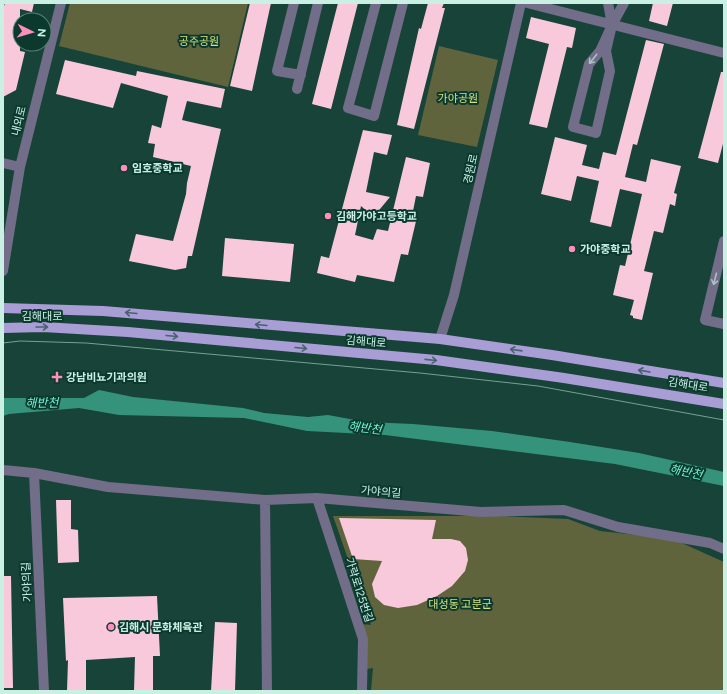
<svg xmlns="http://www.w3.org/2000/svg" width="727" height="694" viewBox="0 0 727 694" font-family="Figtree,'Noto Sans KR',sans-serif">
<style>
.green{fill:#5f643d}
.water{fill:#35937c}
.building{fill:#f7c9da}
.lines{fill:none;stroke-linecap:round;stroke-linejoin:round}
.minor{stroke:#726d88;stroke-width:10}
.major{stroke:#a99dd5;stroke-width:10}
.tram{stroke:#78a095;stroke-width:1}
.oneway{stroke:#abc2c4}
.oneway2{stroke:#4a6171}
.poi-dot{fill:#fe8ebd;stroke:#0b392e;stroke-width:1.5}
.labels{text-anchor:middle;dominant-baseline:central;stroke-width:4;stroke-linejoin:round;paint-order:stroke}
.park-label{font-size:11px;fill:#d5e07c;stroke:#0b392e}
.street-label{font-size:11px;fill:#caf0e4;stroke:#0b392e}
.poi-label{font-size:11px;font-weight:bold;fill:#caf0e4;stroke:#0b392e;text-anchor:start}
.water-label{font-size:12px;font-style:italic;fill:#73f4d3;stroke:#0b392e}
</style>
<rect width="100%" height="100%" fill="#184338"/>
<path class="green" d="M70 3H248L228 87 59 46Z
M439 46 498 60 477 147 418 135Z
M333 516H498L568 519 600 531 673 539 724 562V691H371L373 668 367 669 363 624 371 625Z"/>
<path class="water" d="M99 390 133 397 243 408 264 413 308 417 328 415 366 422 413 424 492 431 570 442 639 453 724 472V486L615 464 385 435 307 431 244 418 119 415 79 408 9 414 3 416V398H84Z"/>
<path class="building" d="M5 3H34L32 12 20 9V51L25 52 16 90 3 97V9Z
M250 3H271L252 91 230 86Z
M338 3H358L331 109 312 104Z
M428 3H444L442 8H445L414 129 397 125 419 28 421 29Z
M653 3H673L667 26 649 21Z
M531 17 576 28 572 48 567 47 547 128 529 124 549 44 526 38Z
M646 40 664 44 637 145 633 144 625 177 646 182 651 159 681 166 674 193 677 194 675 206 670 204 663 233 654 231 644 271 653 273 642 320 633 318V316L630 315 634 300 613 295 620 265 625 266 642 194 620 189 611 227 590 222 599 181 577 176 571 201 541 194 555 137 587 145 582 165 599 169 603 152 616 155Z
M65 60 136 76 137 71 225 89 221 108 187 101 182 120 221 129 192 256H188L186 268 175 270 129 261 136 234 173 241 186 194 187 183 191 166 153 157 155 144 148 143 152 125 161 128 168 96 121 83 113 108 56 94Z
M721 72H724V140L718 163 698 158Z
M363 130 392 135 387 155 374 152 366 192 390 197 375 215H371L361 206 355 235 373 240 377 229 388 231 406 157 430 163 423 197 416 196 412 216 417 217 408 255 401 254 394 282 357 275 355 282 317 273 321 256 329 258Z
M225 238 294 244 290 282 222 276Z
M56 500H71V529L78 530 79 562 58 563Z
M339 518 436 520 432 539H451L460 541 466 548 468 560 465 571 452 586 437 596 417 605 398 608 384 605 375 597 372 584 382 561 353 559Z
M3 576H11L13 688H3Z
M157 596 160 656H153V691H134L135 657 86 660V691H67L68 660 66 661 63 598Z
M215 622 237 623 235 691H211Z"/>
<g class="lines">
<path class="minor" d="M294 3 277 71 301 75
M376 3 348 108 374 116 403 3
M527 3 724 53
M608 3 612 25 606 51 610 71 596 133 573 127 589 64 600 51 612 25 624 3
M297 89 318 3
M3 163 20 167
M724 241 705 320 724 324
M3 271 20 167 61 3
M440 339 454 295 521 3
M3 470 34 473 108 487 265 500 317 498 481 512 564 510 618 527 710 543 724 549
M34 473 44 691
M317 498 363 639 362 691
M265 500 267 691"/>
<path class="major" d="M3 308 103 311 440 339 552 355 724 383
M3 328 43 327 128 332 436 360 564 378 724 404"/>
<path class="tram" d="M3 343 20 341 86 343 420 373 538 386 724 420"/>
</g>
<defs><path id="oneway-shaft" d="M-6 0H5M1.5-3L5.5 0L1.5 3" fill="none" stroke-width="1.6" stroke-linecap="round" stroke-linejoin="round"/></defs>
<g class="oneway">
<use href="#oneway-shaft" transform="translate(593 59) rotate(129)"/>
<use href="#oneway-shaft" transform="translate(715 279) rotate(104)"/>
</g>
<g class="oneway2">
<use href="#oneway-shaft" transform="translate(131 313) rotate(-175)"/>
<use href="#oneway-shaft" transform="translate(261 325) rotate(-175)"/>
<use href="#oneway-shaft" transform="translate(42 327)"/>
<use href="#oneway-shaft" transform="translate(172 336) rotate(5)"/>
<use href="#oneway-shaft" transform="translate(301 348) rotate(5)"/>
<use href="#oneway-shaft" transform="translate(516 350) rotate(-172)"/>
<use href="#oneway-shaft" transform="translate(431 360) rotate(6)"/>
<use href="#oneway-shaft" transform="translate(644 371) rotate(-170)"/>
</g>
<g class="poi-dot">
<circle cx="124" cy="168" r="4"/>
<circle cx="328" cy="216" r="4"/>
<circle cx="572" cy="249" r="4"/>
<path d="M55 371h4v4h4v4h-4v4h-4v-4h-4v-4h4z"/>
<circle cx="111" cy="627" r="4"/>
</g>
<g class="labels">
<g class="park-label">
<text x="199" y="41">공주공원</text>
<text x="458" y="98">가야공원</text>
<text x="460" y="604">대성동 고분군</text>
</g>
<g class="street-label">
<text transform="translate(19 121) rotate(-76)">내외로</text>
<text transform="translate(471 169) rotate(-77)">경원로</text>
<text x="42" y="316">김해대로</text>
<text transform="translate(366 342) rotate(5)">김해대로</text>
<text transform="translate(688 385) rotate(9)">김해대로</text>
<text transform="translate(381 492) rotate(5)">가야의길</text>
<text transform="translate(27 582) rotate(-93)">가야의길</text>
<text transform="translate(359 590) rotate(72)">가락로125번길</text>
</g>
<g class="poi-label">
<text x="132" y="168">임호중학교</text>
<text x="336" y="216">김해가야고등학교</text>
<text x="580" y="249">가야중학교</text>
<text x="66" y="377">강남비뇨기과의원</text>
<text x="119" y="627">김해시 문화체육관</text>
</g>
<g class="water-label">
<text transform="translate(42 403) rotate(-1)">해반천</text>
<text transform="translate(365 428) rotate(7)">해반천</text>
<text transform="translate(686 472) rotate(12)">해반천</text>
</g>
</g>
<rect width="727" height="694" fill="none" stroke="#caf0e4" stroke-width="8"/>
<g transform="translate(32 32) rotate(95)"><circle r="19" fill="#0b392e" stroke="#578277"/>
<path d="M0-3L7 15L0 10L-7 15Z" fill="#fe8ebd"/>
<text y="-6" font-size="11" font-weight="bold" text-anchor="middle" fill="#caf0e4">N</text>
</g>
</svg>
